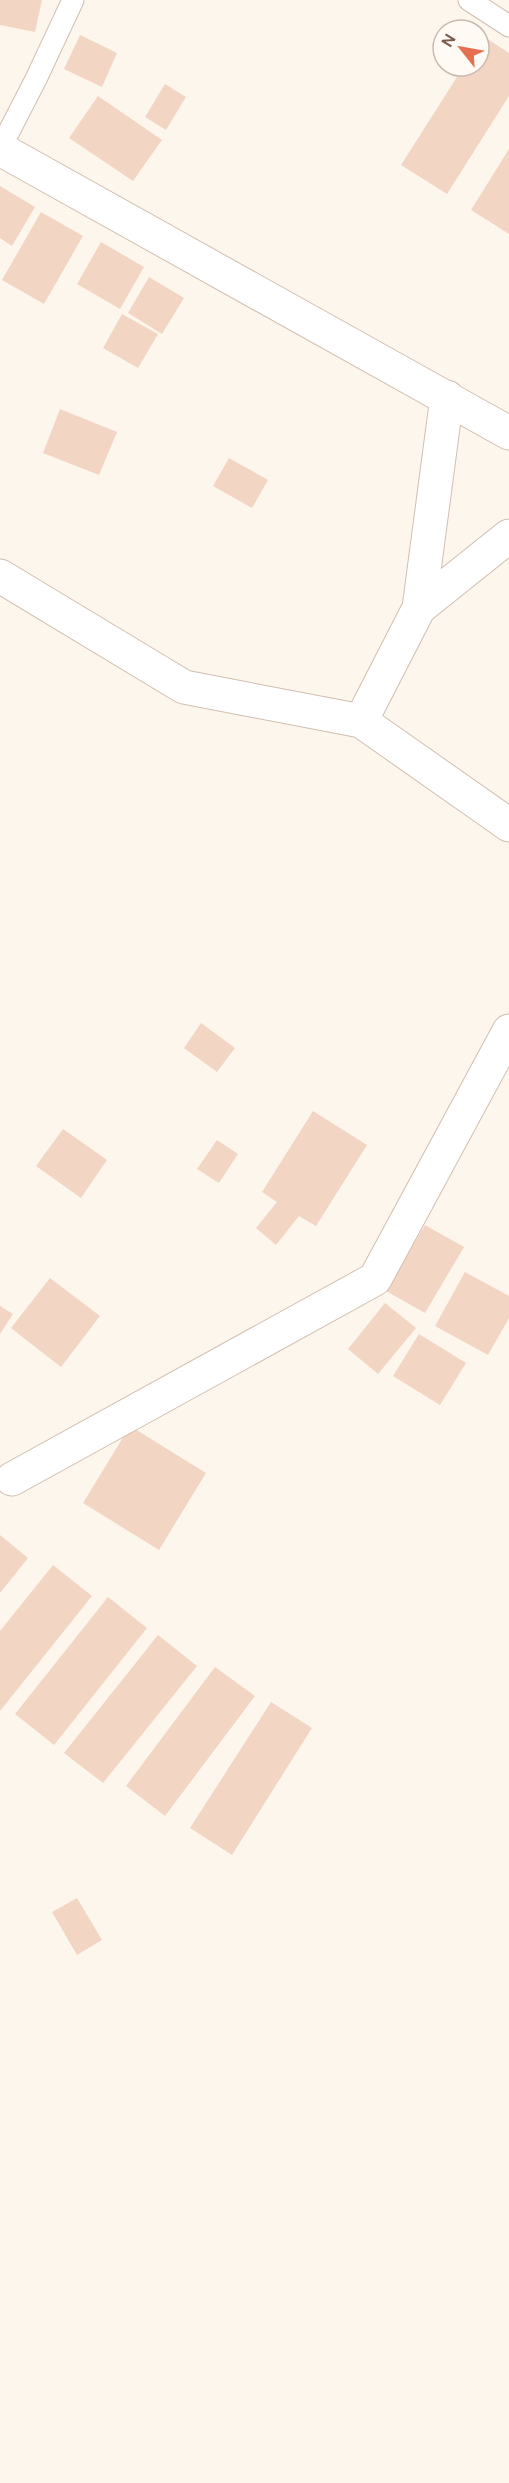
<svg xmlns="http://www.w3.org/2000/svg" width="509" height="2483" viewBox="0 0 509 2483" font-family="'DM Sans',sans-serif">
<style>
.building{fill:#f3d5c3}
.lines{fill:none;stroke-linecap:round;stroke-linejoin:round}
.service-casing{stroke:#d1beb0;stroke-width:23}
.minor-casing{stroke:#d1beb0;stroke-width:35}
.service{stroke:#fff;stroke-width:21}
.minor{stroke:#fff;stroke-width:33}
</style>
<rect width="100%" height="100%" fill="#fdf6ec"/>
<path class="building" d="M0 0H42L35 32 0 25Z
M80 35 117 53 102 87 64 69Z
M483 36 509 53V96L447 194 401 165 464 66H479V42Z
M165 84 186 97 166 130 145 117Z
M98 96 162 140 133 181 69 138Z
M509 149V234L471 210Z
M0 186 35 207 12 246 0 238Z
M41 212 83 236 44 304 2 280Z
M101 242 144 267 120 309 77 284Z
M149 277 184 298 162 334 128 313Z
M122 314 158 334 138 368 103 348Z
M60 409 117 432 99 475 43 453Z
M229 458 268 480 252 508 213 486Z
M201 1023 235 1048 217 1072 184 1048Z
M313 1111 367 1145 316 1226 299 1216 276 1245 256 1228 277 1202 262 1192Z
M63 1129 107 1160 81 1198 36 1166Z
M217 1140 238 1154 219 1183 197 1169Z
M425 1225 464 1247 425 1313 386 1291Z
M465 1272 509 1296V1318L488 1355 435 1326Z
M50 1278 100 1316 61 1367 11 1328Z
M385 1303 416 1328 378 1374 348 1349Z
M0 1306 13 1314 0 1334Z
M419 1334 466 1363 440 1405 393 1376Z
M130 1426 206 1473 159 1550 83 1503Z
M0 1535 28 1558 0 1593Z
M53 1565 92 1596 0 1711V1631Z
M108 1597 147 1628 54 1745 15 1714Z
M158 1635 197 1666 103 1783 64 1753Z
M215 1667 255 1696 165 1816 126 1786Z
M271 1702 312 1728 232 1855 190 1828Z
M77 1898 102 1940 77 1955 52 1912Z"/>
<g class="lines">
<defs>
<path id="service" d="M469 0 509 26
M0 149 36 79 73 0"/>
<path id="minor" d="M0 149 509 433
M0 576 184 687 361 721 509 825
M419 608 447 397
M361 721 419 608 509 536
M12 1479 375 1279 509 1031"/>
</defs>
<use href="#service" class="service-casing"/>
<use href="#minor" class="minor-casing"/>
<use href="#service" class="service"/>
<use href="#minor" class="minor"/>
</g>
<g transform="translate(461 48) rotate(301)"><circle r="28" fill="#fffaf3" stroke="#cabbb1" stroke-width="1.5"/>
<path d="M0-4.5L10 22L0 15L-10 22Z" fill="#e76f51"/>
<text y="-9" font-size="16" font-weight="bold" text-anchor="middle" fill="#7a5c4d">N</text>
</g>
</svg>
